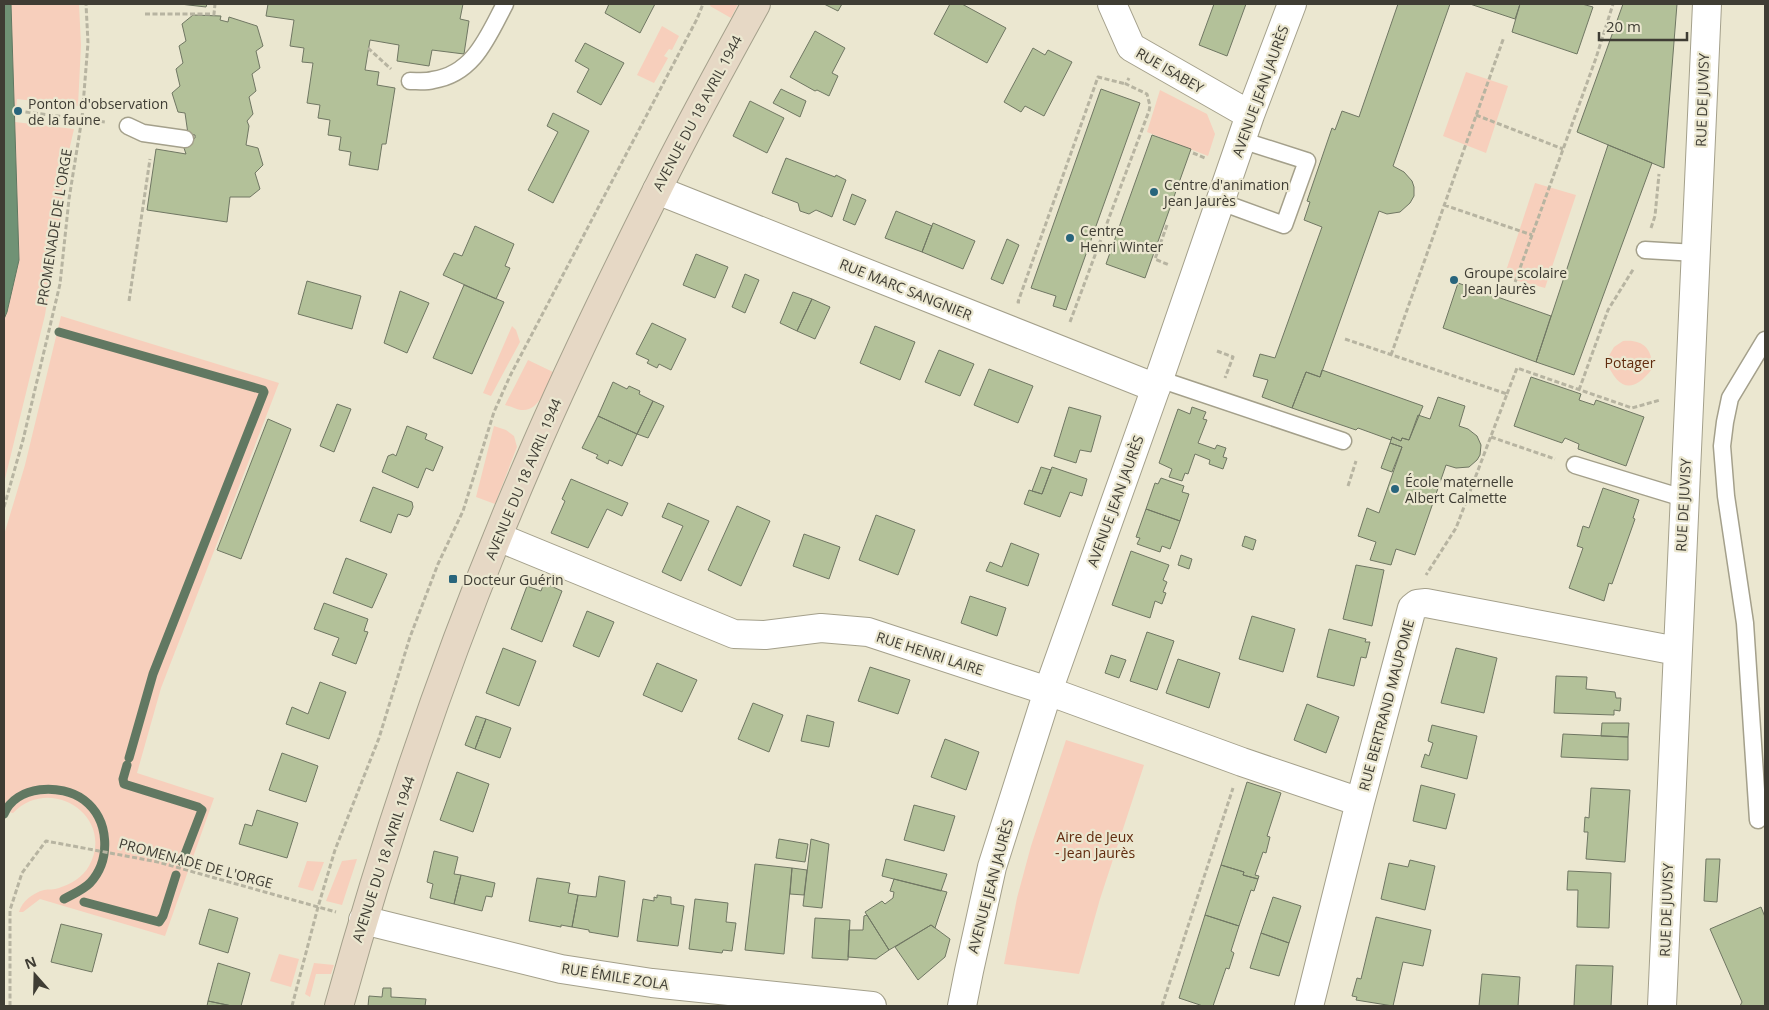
<svg xmlns="http://www.w3.org/2000/svg" width="1769" height="1010" viewBox="0 0 1769 1010" font-family="'Open Sans',sans-serif">
<style>
.green{fill:#f7cfbc}
.water{fill:#709275;stroke:#617862}
.lines{fill:none;stroke-linecap:round;stroke-linejoin:round}
.stream{stroke:#617862;stroke-width:9}
.building{fill:#b3c199;stroke:#707763}
.lane-casing{stroke:#a4a08b;stroke-width:19}
.street-casing{stroke:#a4a08b;stroke-width:30}
.secondary-casing{stroke:#a4a08b;stroke-width:30}
.path{stroke:#b7b4a1;stroke-width:3;stroke-dasharray:5 2.5;stroke-linecap:butt}
.lane{stroke:#fff;stroke-width:16}
.street{stroke:#fff;stroke-width:28}
.secondary{stroke:#e6d8c5;stroke-width:28}
.poi-dot{fill:#28657c;stroke:#ebe7d0;stroke-width:2}
.labels{text-anchor:middle;dominant-baseline:central;stroke-width:4.5;stroke-linejoin:round;paint-order:stroke}
.street-label{font-size:14px;fill:#3f3d34;stroke:#ebe7d0}
.poi-label{font-size:14px;fill:#3f3d34;stroke:#ebe7d0;text-anchor:start}
.park-label{font-size:14px;fill:#602b0e;stroke:#ebe7d0}
</style>
<rect width="100%" height="100%" fill="#ebe7d0"/>
<path class="green" d="M11 4H79L81 45 78 106 17 99 15 122 74 129 64 173 62 212 45 315 4 483V319L7 312 19 260Z
M711 4H738L731 18 710 6Z
M662 26 679 36 672 50 669 49 664 56 668 58 654 83 637 75Z
M1466 72 1508 86 1486 153 1443 136Z
M1160 90 1207 114 1215 134 1208 156 1147 132Z
M1535 183 1576 195 1545 288 1504 277Z
M61 316 279 383 161 688 137 773 214 798 165 936 40 899 23 912H19C22 901 33 893 44 890 49 889 54 890 59 888 71 884 83 877 89 866 116 817 51 774 13 813L4 811V535L25 465Z
M512 326 516 330 520 342 491 396 483 393Z
M1623 341C1643 339 1653 349 1652 369 1632 395 1618 389 1606 361L1614 347Z
M528 360 553 372C547 385 540 412 521 410 515 409 510 406 505 405Z
M494 426 506 430 514 436 517 447 495 504 476 497Z
M1066 740 1144 765 1100 899 1079 974 1004 964 1017 898 1031 846Z
M357 859 342 905 326 901 342 861Z
M307 861 324 862 313 891 298 887Z
M279 954 299 959 291 987 270 981Z
M314 963 334 965 331 974H316L310 997 305 994Z"/>
<path class="water" d="M4 4H11L19 260 7 312 4 319Z"/>
<g class="lines">
<path class="stream" d="M59 332 263 390 264 392 153 674 129 758
M127 765 123 779 124 784 198 807 202 810 182 862
M4 814C16 785 61 783 84 800 110 820 111 860 90 883 83 890 73 894 64 899
M84 902 159 922 163 916 176 875"/>
</g>
<path class="building" d="M180 4H207L206 7Z
M268 4H463L460 19 469 21 464 54 432 50 429 66 397 61 399 45 370 40 365 70 379 72 377 85 395 88 386 144H382L378 170 349 165 351 152 339 150 341 137 328 135 330 120 318 118 320 105 307 103 313 63 302 62 304 48 290 46 294 20 266 16Z
M609 4H655L640 33 605 13Z
M824 4H842L838 11Z
M950 4H962L1006 28 987 63 934 34Z
M1214 4H1246L1227 56 1199 45Z
M1398 4H1450L1393 166 1404 172 1412 181 1414 187V196L1410 203 1400 212 1387 214 1379 211 1320 377 1306 372 1292 408 1262 397 1268 380 1253 376 1260 354 1275 358 1322 227 1304 220 1310 202 1307 201 1332 128 1335 130 1342 111 1359 117Z
M1470 4H1520L1515 19Z
M1520 4H1582L1593 7 1577 54 1512 32Z
M1623 4H1677L1664 168 1577 132Z
M193 15 221 16 220 20 228 22 229 17 257 26 263 46 256 51 260 68 252 74 256 91 249 97 253 114 247 121 249 126 246 145 258 148 263 165 255 173 260 189 250 197H230L227 222 147 210 156 149 186 154 183 145 195 138V135L188 134 185 113 178 112 172 93 180 86 176 69 183 63 179 46 186 41 182 24Z
M815 31 845 48 832 73 838 76 829 96 817 90 815 91 790 77Z
M585 43 624 63 601 105 577 92 589 69 575 61Z
M1033 48 1045 55 1048 50 1072 62 1044 116 1025 106 1021 112 1004 102Z
M781 89 806 101 800 117 773 103Z
M1101 89 1140 103 1066 310 1053 306 1056 296 1031 288Z
M750 101 784 118 767 153 733 136Z
M553 113 589 131 553 203 528 190 558 132 547 126Z
M1152 135 1191 149 1145 278 1106 264Z
M1608 145 1652 163 1574 375 1536 362Z
M786 158 835 177 836 175 846 180 832 217 816 210 809 214 800 211 798 203 772 193Z
M852 194 866 200 855 225 843 220Z
M896 211 932 226 922 252 885 238Z
M933 223 975 241 963 269 922 252Z
M475 226 514 244 505 266 510 268 496 299 443 275 454 253 462 256Z
M1007 239 1019 245 1003 284 991 279Z
M696 254 728 267 715 298 683 285Z
M745 274 759 280 745 313 732 307Z
M307 281 361 296 352 329 298 314Z
M1458 283 1551 316 1536 362 1443 328Z
M464 285 504 302 472 374 433 358Z
M400 291 429 303 407 353 384 343Z
M793 292 812 299 797 331 780 323Z
M812 299 830 307 815 339 797 331Z
M652 323 686 339 671 370 659 364 657 368 647 363 649 360 636 354Z
M875 326 915 342 900 380 860 363Z
M939 350 974 364 960 396 925 382Z
M989 369 1033 386 1018 423 974 405Z
M1322 370 1423 406 1409 440 1402 438 1401 441 1392 437 1391 440 1358 428 1356 430 1292 408 1306 372 1320 377Z
M1531 377 1581 394 1579 400 1594 405 1596 400 1644 417 1626 466 1578 449 1579 444 1565 438 1562 443 1514 426Z
M613 382 627 389 629 386 640 391 639 394 653 401 637 434 598 416Z
M1438 397 1465 406 1459 426 1468 429 1477 436 1481 445 1480 455 1477 460 1469 467 1456 468 1446 465 1415 555 1396 549 1391 565 1370 560 1376 542 1358 536 1367 508 1379 513 1402 447 1390 443 1392 437 1401 441 1402 438 1409 440 1418 415 1430 419Z
M653 401 664 406 648 438 637 434Z
M337 404 351 409 334 452 320 446Z
M1069 407 1101 416 1091 452 1080 450 1076 463 1054 456Z
M1192 407 1206 412 1203 419 1207 420 1198 443 1215 449 1217 445 1226 448 1223 457 1227 458 1223 469 1209 464 1210 460 1195 454 1188 474 1185 473 1182 481 1169 477 1172 469 1159 463 1178 409 1190 414Z
M598 416 637 434 622 466 609 460 608 464 596 458 598 455 582 448Z
M268 419 291 429 241 559 217 550Z
M407 426 427 434 425 439 443 447 433 471 426 468 418 488 382 472 388 456 393 454 396 456Z
M1390 443 1402 447 1392 472 1381 468Z
M1041 467 1051 470 1042 494 1032 491Z
M1052 467 1087 479 1082 496 1070 492 1060 517 1024 504 1029 490 1042 494Z
M1161 478 1184 486 1182 492 1189 494 1180 521 1146 509 1155 483 1158 484Z
M571 479 628 503 622 516 607 509 588 548 551 533 565 501 562 499Z
M373 487 412 502 413 507 410 515 407 517 398 514 391 533 360 521Z
M1603 488 1639 500 1633 518 1635 519 1612 584 1609 583 1604 601 1569 588 1583 548 1577 546 1583 526 1589 528Z
M668 503 709 521 681 581 662 572 683 526 662 517Z
M737 506 770 521 741 586 708 570Z
M1146 509 1180 521 1170 549 1162 546 1160 552 1137 544 1140 538 1136 537Z
M876 515 915 530 898 575 859 560Z
M804 534 840 547 829 579 793 566Z
M1245 536 1256 540 1253 550 1242 546Z
M1011 543 1039 554 1028 586 986 571 990 562 1002 567Z
M1131 551 1169 565 1163 580 1167 582 1163 592 1166 593 1162 604 1155 601 1150 618 1112 605Z
M1181 555 1192 559 1189 569 1178 565Z
M346 558 387 574 372 608 333 593Z
M1356 565 1384 570 1372 626 1343 619Z
M544 583 562 591 542 642 511 629 527 586 541 591Z
M970 596 1006 608 997 636 961 623Z
M324 603 368 619 364 631 368 632 356 664 332 655 339 638 314 629Z
M587 611 614 622 599 657 573 646Z
M1252 616 1295 629 1283 672 1239 659Z
M1329 629 1366 639 1365 642H1370L1366 658 1361 657 1354 686 1317 677Z
M1147 632 1174 641 1157 690 1130 681Z
M503 648 536 661 519 706 486 693Z
M1456 648 1497 658 1484 713 1441 703Z
M1111 655 1126 660 1119 678 1105 673Z
M1178 659 1220 673 1209 708 1166 693Z
M657 663 697 680 682 712 643 695Z
M870 667 910 680 898 714 858 701Z
M1556 676 1587 677 1586 689 1615 692 1616 698H1621L1620 711 1614 710V715L1554 713Z
M320 682 346 692 329 739 286 724 292 707 308 714Z
M753 703 783 715 769 752 738 739Z
M1307 704 1339 717 1326 753 1294 740Z
M807 715 834 722 829 747 801 741Z
M476 716 486 719 475 749 465 745Z
M486 719 511 728 500 758 475 749Z
M1602 723H1629L1628 737 1601 736Z
M1432 725 1477 736 1467 779 1421 767 1425 754 1429 756 1433 743 1428 741Z
M1563 734 1628 737V760L1561 757Z
M945 739 979 752 966 790 931 777Z
M282 753 318 766 306 802 269 790Z
M457 772 489 784 473 832 440 820Z
M1247 782 1281 793 1267 836 1270 837 1266 853 1263 852 1255 875 1259 876 1258 879 1243 875 1244 872 1221 865Z
M1421 785 1455 794 1446 829 1413 821Z
M1591 788 1630 790 1625 862 1586 859 1588 832H1584L1585 817 1589 818Z
M914 805 955 816 944 851 904 840Z
M257 810 298 823 287 858 239 844 245 824 252 826Z
M779 839 808 844 805 862 776 858Z
M811 839 829 844 822 908 803 906Z
M434 851 458 857 454 874 461 875 454 904 430 898 433 884 427 882Z
M886 859 947 874 941 891 882 876Z
M1706 859H1720L1717 902 1704 901Z
M1410 860 1435 866 1425 910 1381 899 1389 863 1408 867Z
M755 864 792 868 784 954 745 950Z
M1221 865 1244 872 1243 875 1258 879 1254 891 1251 890 1239 926 1205 915Z
M792 868 807 870 804 895 790 894Z
M1568 871 1611 873 1609 928 1577 927 1578 890H1567Z
M461 875 495 883 492 897 486 896 482 911 454 904Z
M599 876 625 881 618 937 589 932V930L572 927 578 895 596 897Z
M537 878 570 883 568 893 578 895 572 927 561 925V927L529 921Z
M894 879 947 892 935 928 931 925 889 950 865 912 882 901 885 904 893 898 894 892 890 891Z
M657 895 671 897V904L684 906 678 946 637 941 643 899 654 901V897L657 898Z
M1273 897 1301 906 1289 943 1261 933Z
M695 899 728 903 726 922 736 923 732 951 723 950 722 953 689 949Z
M1761 907 1765 917V1006H1740L1742 1002 1710 929Z
M209 909 238 918 228 953 199 944Z
M867 915 889 950 876 959 848 957 849 930H863L864 916Z
M1205 915 1239 926 1231 951 1234 953 1229 969 1226 968 1213 1006H1203L1179 998Z
M1376 917 1431 930 1423 966 1403 962 1393 1006 1356 1000 1357 997 1352 996 1357 978 1361 979Z
M815 918 850 920 848 960 812 958Z
M61 924 102 934 92 972 51 962Z
M931 925 950 939 945 957 918 980 895 947Z
M1261 933 1289 943 1279 976 1250 968Z
M218 963 250 973 241 1006H232L208 1001Z
M1576 965 1613 966 1611 1006H1574Z
M1482 974 1520 977 1518 1006H1479Z
M383 988H391V997L426 999 425 1006H368L369 996 382 997Z
M208 1001 232 1006H207Z"/>
<g class="lines">
<defs>
<path id="lane" d="M410 81C418 81 426 82 433 80 474 74 488 36 505 4
M128 126 143 133 185 139
M1221 202 1284 225 1307 161 1241 140
M1645 250 1696 253
M1159 379 1343 441
M1575 465 1683 498
M1758 820 1745 623 1726 496 1722 446 1725 422 1730 398 1765 340"/>
<path id="street" d="M1112 4 1131 47 1250 115
M657 190 1156 388
M498 537 734 634 765 635 821 628 868 632 1048 691 1242 762 1360 802
M363 920 561 969 652 983 872 1006
M962 1006 969 971 992 867 1048 691 1159 379 1250 115 1292 4
M1309 1006 1360 802 1412 608 1417 604 1426 603 1677 651
M1662 1006 1707 4"/>
<path id="secondary" d="M339 1006C390 822 452 640 528 464 567 372 611 282 656 192 687 129 722 66 756 4"/>
</defs>
<use href="#lane" class="lane-casing"/>
<use href="#street" class="street-casing"/>
<use href="#secondary" class="secondary-casing"/>
<path class="path" d="M145 14H214L215 4
M368 48 391 69
M18 111 105 122
M1476 115 1563 149
M1193 153 1205 158
M1444 205 1532 235
M1167 225 1155 259 1169 265
M1651 228 1655 216 1659 174
M1510 296 1596 58 1613 4
M129 301 150 159
M1020 302H1018L1098 77 1126 84
M1070 322 1149 111 1150 106 1147 94 1126 84 1129 78
M1345 339 1507 394 1456 528 1426 575
M1217 351 1233 357 1225 378
M1391 355 1504 37
M1579 390 1608 310 1634 268
M1507 394 1517 368 1632 408 1660 400
M1491 437 1555 459
M1348 486 1356 461
M4 507 23 440 60 284 69 199 82 118 88 43 86 4
M10 1006V910L22 873 46 841 158 862 336 912
M292 1006 318 907 335 850 379 738 410 637 438 564 463 511 494 412 510 376 697 19 703 4
M1162 1006 1233 788"/>
<use href="#lane" class="lane"/>
<use href="#street" class="street"/>
<use href="#secondary" class="secondary"/>
</g>
<g class="poi-dot">
<circle cx="18" cy="111" r="5"/>
<circle cx="1154" cy="192" r="5"/>
<circle cx="1070" cy="238" r="5"/>
<circle cx="1454" cy="280" r="5"/>
<circle cx="1395" cy="489" r="5"/>
<rect x="448" y="574" width="10" height="10" rx="2.5"/>
</g>
<g class="labels">
<g class="street-label">
<text transform="translate(1170 70) rotate(30)">RUE ISABEY</text>
<text transform="translate(1260 91) rotate(-70)">AVENUE JEAN JAURÈS</text>
<text transform="translate(1702 100) rotate(-88)">RUE DE JUVISY</text>
<text transform="translate(697 113) rotate(-62)">AVENUE DU 18 AVRIL 1944</text>
<text transform="translate(54 227) rotate(-81)">PROMENADE DE L'ORGE</text>
<text transform="translate(906 289) rotate(22)">RUE MARC SANGNIER</text>
<text transform="translate(523 479) rotate(-67)">AVENUE DU 18 AVRIL 1944</text>
<text transform="translate(1115 501) rotate(-70)">AVENUE JEAN JAURÈS</text>
<text transform="translate(1683 505) rotate(-87)">RUE DE JUVISY</text>
<text transform="translate(930 653) rotate(18)">RUE HENRI LAIRE</text>
<text transform="translate(1386 705) rotate(-75)">RUE BERTRAND MAUPOME</text>
<text transform="translate(383 859) rotate(-72)">AVENUE DU 18 AVRIL 1944</text>
<text transform="translate(196 863) rotate(15)">PROMENADE DE L'ORGE</text>
<text transform="translate(990 886) rotate(-75)">AVENUE JEAN JAURÈS</text>
<text transform="translate(1666 910) rotate(-88)">RUE DE JUVISY</text>
<text transform="translate(615 976) rotate(9)">RUE ÉMILE ZOLA</text>
</g>
<g class="poi-label">
<text x="28" y="103">Ponton d'observation<tspan x="28" dy="16">de la faune</tspan></text>
<text x="1164" y="184">Centre d'animation<tspan x="1164" dy="16">Jean Jaurès</tspan></text>
<text x="1080" y="230">Centre<tspan x="1080" dy="16">Henri Winter</tspan></text>
<text x="1464" y="272">Groupe scolaire<tspan x="1464" dy="16">Jean Jaurès</tspan></text>
<text x="1405" y="481">École maternelle<tspan x="1405" dy="16">Albert Calmette</tspan></text>
<text x="463" y="579">Docteur Guérin</text>
</g>
<g class="park-label">
<text x="1630" y="362">Potager</text>
<text x="1095" y="836">Aire de Jeux<tspan x="1095" dy="16">- Jean Jaurès</tspan></text>
</g>
</g>
<rect width="1769" height="1010" fill="none" stroke="#3f3d34" stroke-width="10"/>
<g transform="translate(35 975) rotate(340)" stroke="#ebe7d0" stroke-width="4" paint-order="stroke">
<path d="M0-4L9 19L0 12L-9 19Z" fill="#3f3d34"/>
<text y="-8" font-size="14" font-weight="bold" text-anchor="middle" fill="#3f3d34">N</text>
</g>
<path d="M1599 32v8h88v-8" fill="none" stroke="#3f3d34" stroke-width="2.5"/>
<text x="1606" y="32" font-size="15" fill="#3f3d34" stroke="#ebe7d0" stroke-width="4" paint-order="stroke">20 m</text>
</svg>
